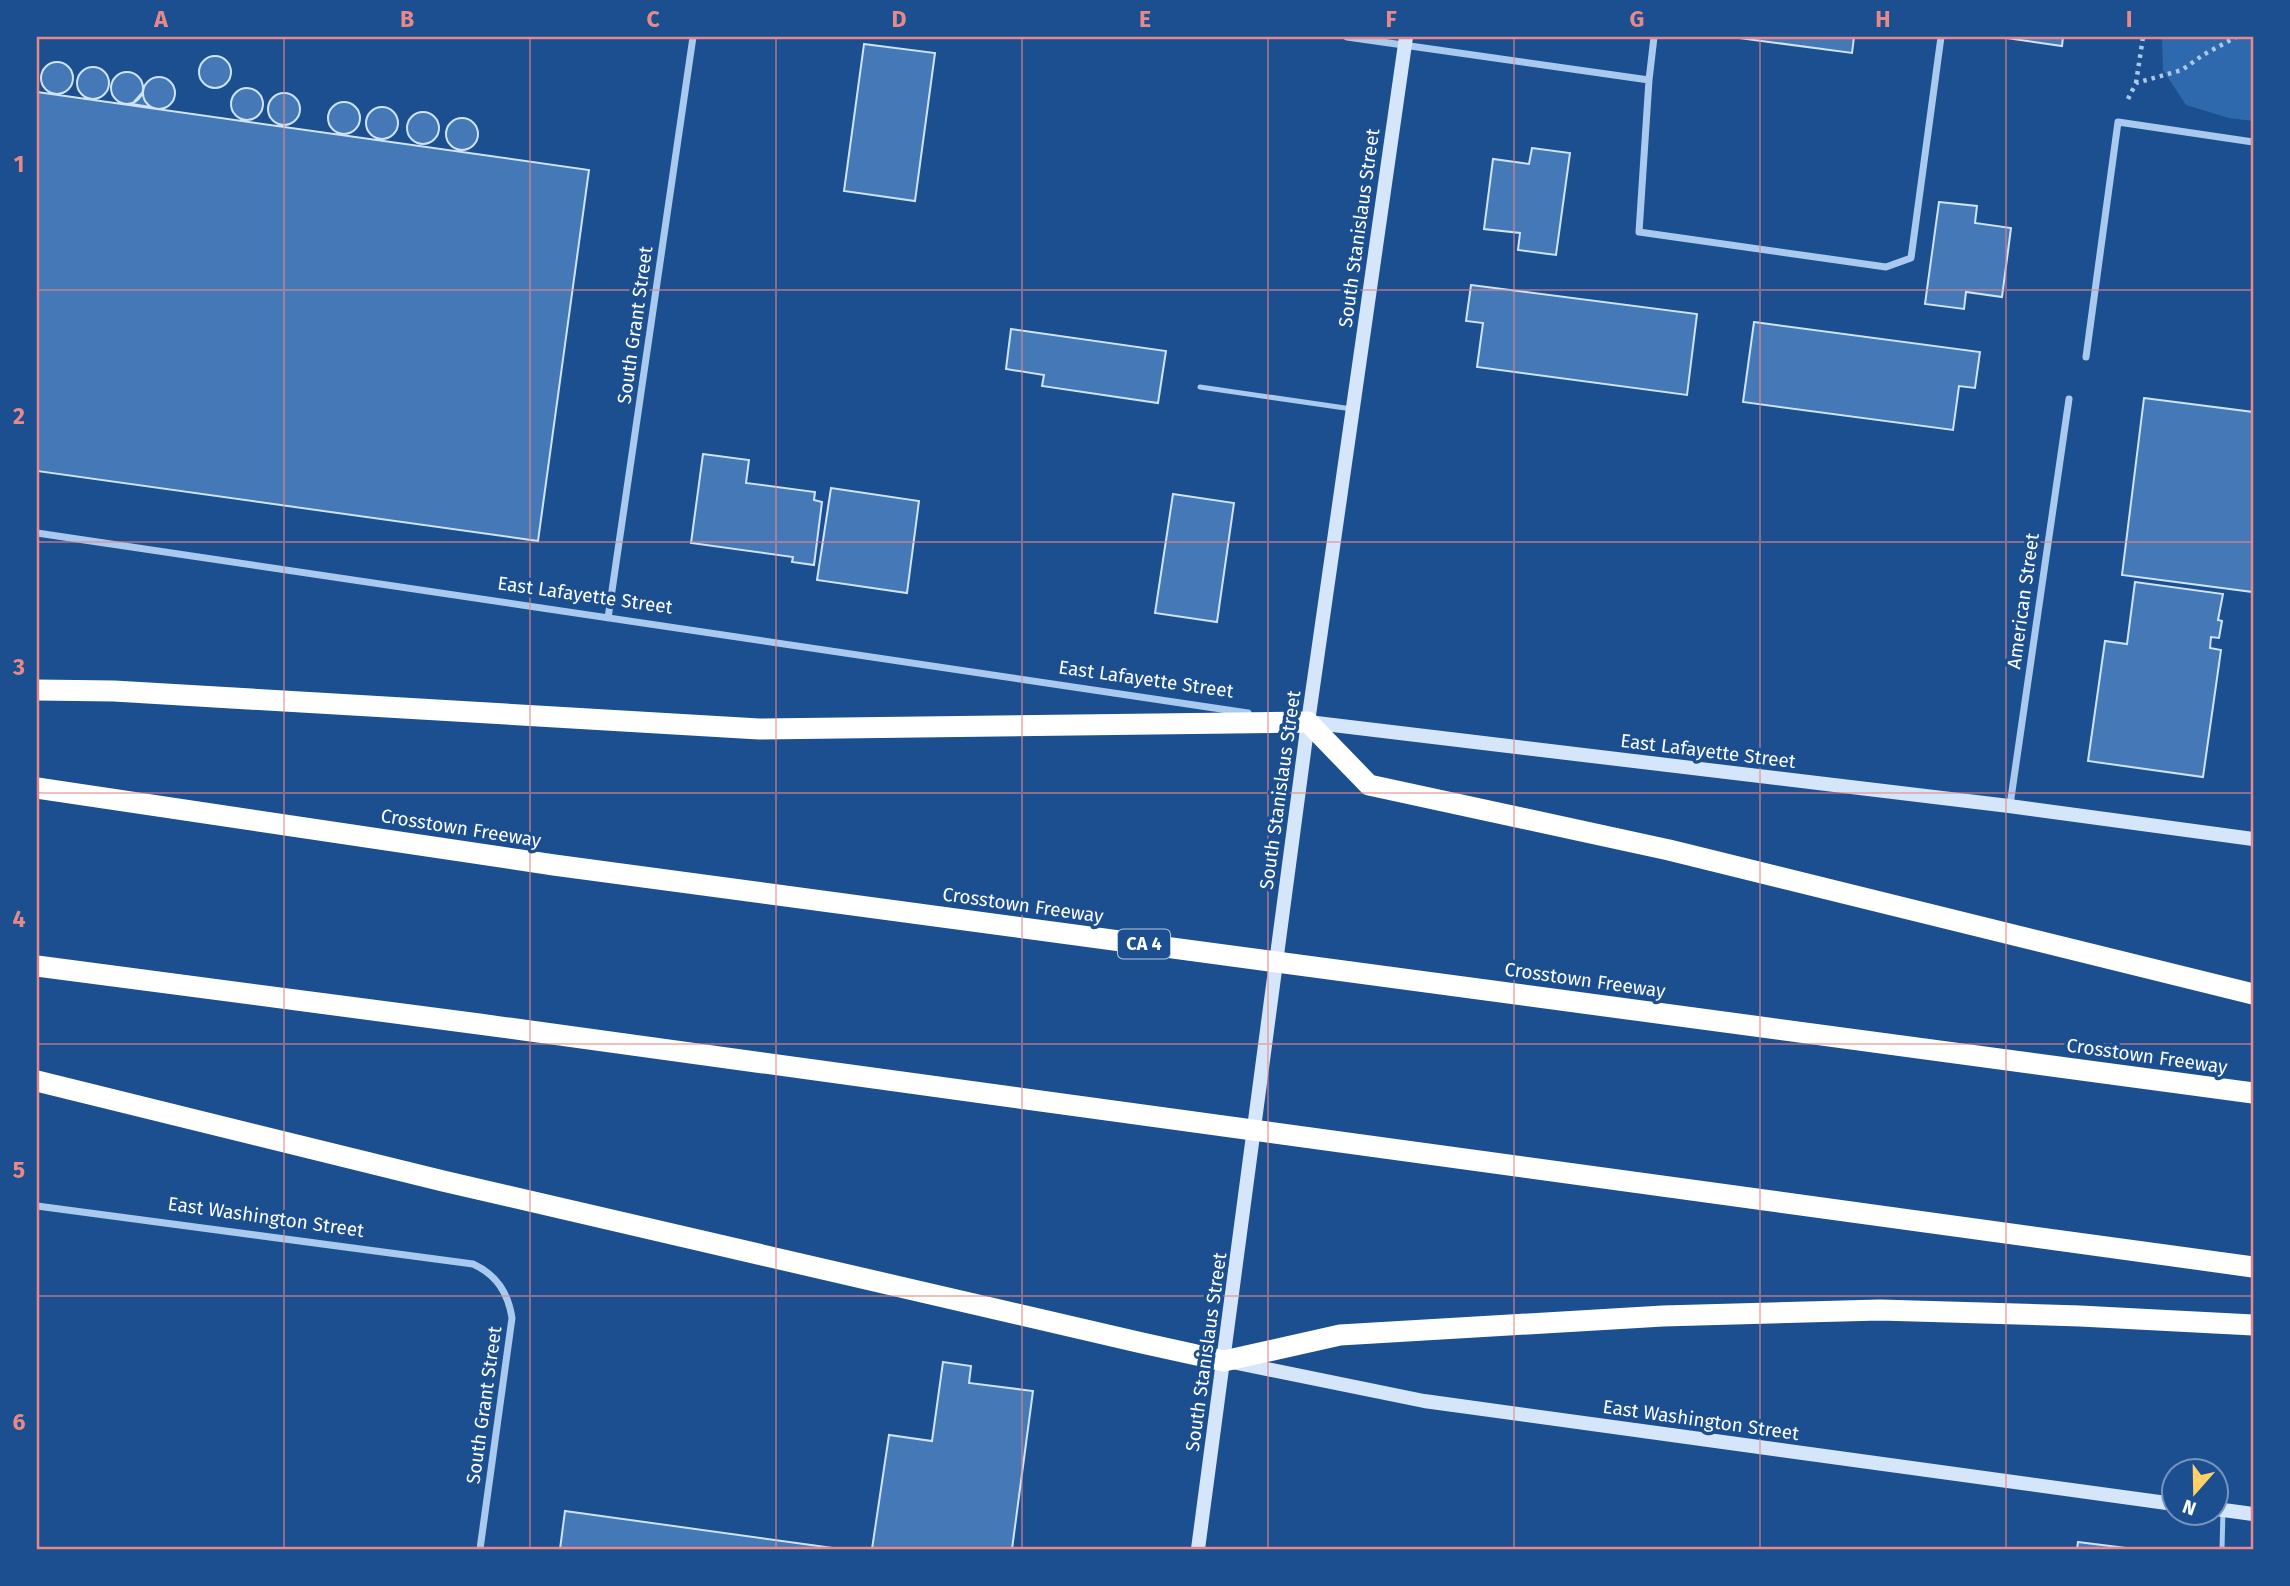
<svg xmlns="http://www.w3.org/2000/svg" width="2290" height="1586" viewBox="0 0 2290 1586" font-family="'Fira Sans',sans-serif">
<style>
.green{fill:#2e69ad}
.building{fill:#4478b7;stroke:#cfe3fa;stroke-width:2}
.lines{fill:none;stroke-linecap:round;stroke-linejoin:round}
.path{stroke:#a9c9ee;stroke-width:4.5;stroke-dasharray:3.5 5;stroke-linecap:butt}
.lane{stroke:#a9c9ee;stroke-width:5}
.street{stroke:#a9c9ee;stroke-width:7}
.secondary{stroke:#d6e6fa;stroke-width:14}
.highway{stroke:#fff;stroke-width:21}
.highway-bridge{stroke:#fff;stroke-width:21}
.grid{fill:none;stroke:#e88989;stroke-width:2;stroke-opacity:0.55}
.labels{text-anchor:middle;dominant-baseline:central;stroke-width:7;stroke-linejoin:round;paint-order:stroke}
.shield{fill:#1b4f8f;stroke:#bbcadd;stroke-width:2}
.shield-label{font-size:18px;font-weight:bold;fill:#fff}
.street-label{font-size:19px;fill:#fff;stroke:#1b4f8f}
.neatline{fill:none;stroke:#e88989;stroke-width:2.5}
.grid-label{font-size:23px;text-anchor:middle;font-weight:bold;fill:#e88989}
</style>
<rect width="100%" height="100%" fill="#1b4f8f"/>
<path class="green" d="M2162 37H2253V121L2229 118 2186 105 2163 70Z"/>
<path class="building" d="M1732 37H1854L1852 53Z
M2000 37H2063L2062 46Z
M864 44 935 53 915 201 844 191Z
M199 72a16 16 0 1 1 32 0a16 16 0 1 1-32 0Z
M41 78a16 16 0 1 1 32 0a16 16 0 1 1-32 0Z
M77 83a16 16 0 1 1 32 0a16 16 0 1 1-32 0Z
M111 88a16 16 0 1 1 32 0a16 16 0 1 1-32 0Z
M143 93a16 16 0 1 1 32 0a16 16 0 1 1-32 0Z
M231 104a16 16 0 1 1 32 0a16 16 0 1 1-32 0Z
M37 92 589 170 538 541 37 471Z
M268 109a16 16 0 1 1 32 0a16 16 0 1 1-32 0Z
M142 93 145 101 150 107 132 104Z
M328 118a16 16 0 1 1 32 0a16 16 0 1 1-32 0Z
M366 123a16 16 0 1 1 32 0a16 16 0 1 1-32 0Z
M407 128a16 16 0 1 1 32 0a16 16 0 1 1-32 0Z
M446 134a16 16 0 1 1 32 0a16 16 0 1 1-32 0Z
M1532 148 1570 153 1556 255 1518 250 1520 233 1484 229 1493 159 1529 164Z
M1939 202 1977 206 1975 223 2011 228 2002 297 1966 292 1964 309 1925 304Z
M1471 285 1697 314 1687 395 1477 367 1483 323 1466 321Z
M1754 322 1980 352 1975 388 1959 386 1953 430 1743 402Z
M1011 329 1166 351 1158 403 1042 386 1044 375 1006 369Z
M2144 398 2253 412V592L2122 575Z
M703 454 749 460 746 483 815 492 814 500 822 502 814 565 792 562 793 557 691 543Z
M831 488 919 501 907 593 817 580Z
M1173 494 1234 503 1217 622 1155 613Z
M2135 582 2223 594 2218 620 2222 621 2219 638 2211 637 2210 648 2221 650 2203 777 2088 761 2105 641 2127 644Z
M943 1362 971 1366 969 1383 1033 1391 1012 1549H872L889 1435 932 1441Z
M565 1511 840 1549H560Z
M2078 1542 2134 1549H2077Z"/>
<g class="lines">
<path class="path" d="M2136 83 2143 37
M2128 99 2136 83 2182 70 2203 55 2236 37"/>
<path class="lane" d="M1200 387 1352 409
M2222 1549 2223 1510"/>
<path class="street" d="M1347 37 1649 80
M1654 37 1649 80 1639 232 1886 267 1911 258 1941 37
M2086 357 2118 122 2253 142
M37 533 1248 713
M608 618 693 37
M2010 805 2069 399
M37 1206 473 1264C497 1275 508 1293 512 1318L480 1549"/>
<path class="secondary" d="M1308 722 2009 806 2253 839
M1232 1362 1424 1401 2174 1504
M2216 1509 2253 1514
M1198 1549 1308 722 1406 37"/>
<path class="highway" d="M37 690 114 691 759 729 1308 722 1369 785 1669 850 2253 994
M37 1081 443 1181 1142 1343 1224 1361 1340 1335 1663 1316 1880 1310 2080 1316 2253 1325"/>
<path class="highway-bridge" d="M37 788 554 865 2253 1093
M37 966 479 1024 2253 1267"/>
</g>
<path class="grid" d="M284 37V1549M530 37V1549M776 37V1549M1022 37V1549M1268 37V1549M1514 37V1549M1760 37V1549M2006 37V1549M37 290H2253M37 542H2253M37 793H2253M37 1044H2253M37 1296H2253"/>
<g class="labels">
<rect class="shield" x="1118" y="929.5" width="52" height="29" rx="5"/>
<g class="shield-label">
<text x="1144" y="944">CA 4</text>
</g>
<g class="street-label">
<text transform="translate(1359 228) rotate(-82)">South Stanislaus Street</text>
<text transform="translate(635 325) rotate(-82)">South Grant Street</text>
<text transform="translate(585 595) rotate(8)">East Lafayette Street</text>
<text transform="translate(2023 601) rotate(-82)">American Street</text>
<text transform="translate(1146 679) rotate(8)">East Lafayette Street</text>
<text transform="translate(1708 751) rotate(7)">East Lafayette Street</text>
<text transform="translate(1280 790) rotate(-82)">South Stanislaus Street</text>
<text transform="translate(461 828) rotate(9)">Crosstown Freeway</text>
<text transform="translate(1023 905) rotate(8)">Crosstown Freeway</text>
<text transform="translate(1585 980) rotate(8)">Crosstown Freeway</text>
<text transform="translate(2147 1056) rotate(8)">Crosstown Freeway</text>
<text transform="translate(266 1217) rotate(8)">East Washington Street</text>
<text transform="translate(1206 1352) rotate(-82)">South Stanislaus Street</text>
<text transform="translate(484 1405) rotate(-82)">South Grant Street</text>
<text transform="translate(1701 1420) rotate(8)">East Washington Street</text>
</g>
</g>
<rect width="2290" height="1586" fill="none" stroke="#1b4f8f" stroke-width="77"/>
<g transform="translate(2195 1492) rotate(200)"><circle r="33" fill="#1b4f8f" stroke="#7695bc" stroke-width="2"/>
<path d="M0-5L12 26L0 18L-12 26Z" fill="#ffd166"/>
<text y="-10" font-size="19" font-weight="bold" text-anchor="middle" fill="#ffffff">N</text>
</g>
<rect x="38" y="38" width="2214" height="1510" class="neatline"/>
<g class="grid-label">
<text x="161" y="27">A</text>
<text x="407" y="27">B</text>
<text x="653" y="27">C</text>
<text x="899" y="27">D</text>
<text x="1145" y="27">E</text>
<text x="1391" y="27">F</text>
<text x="1637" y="27">G</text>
<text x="1883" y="27">H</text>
<text x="2129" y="27">I</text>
<text x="19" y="172">1</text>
<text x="19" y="424">2</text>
<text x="19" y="675">3</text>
<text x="19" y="927">4</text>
<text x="19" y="1178">5</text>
<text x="19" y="1430">6</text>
</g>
</svg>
